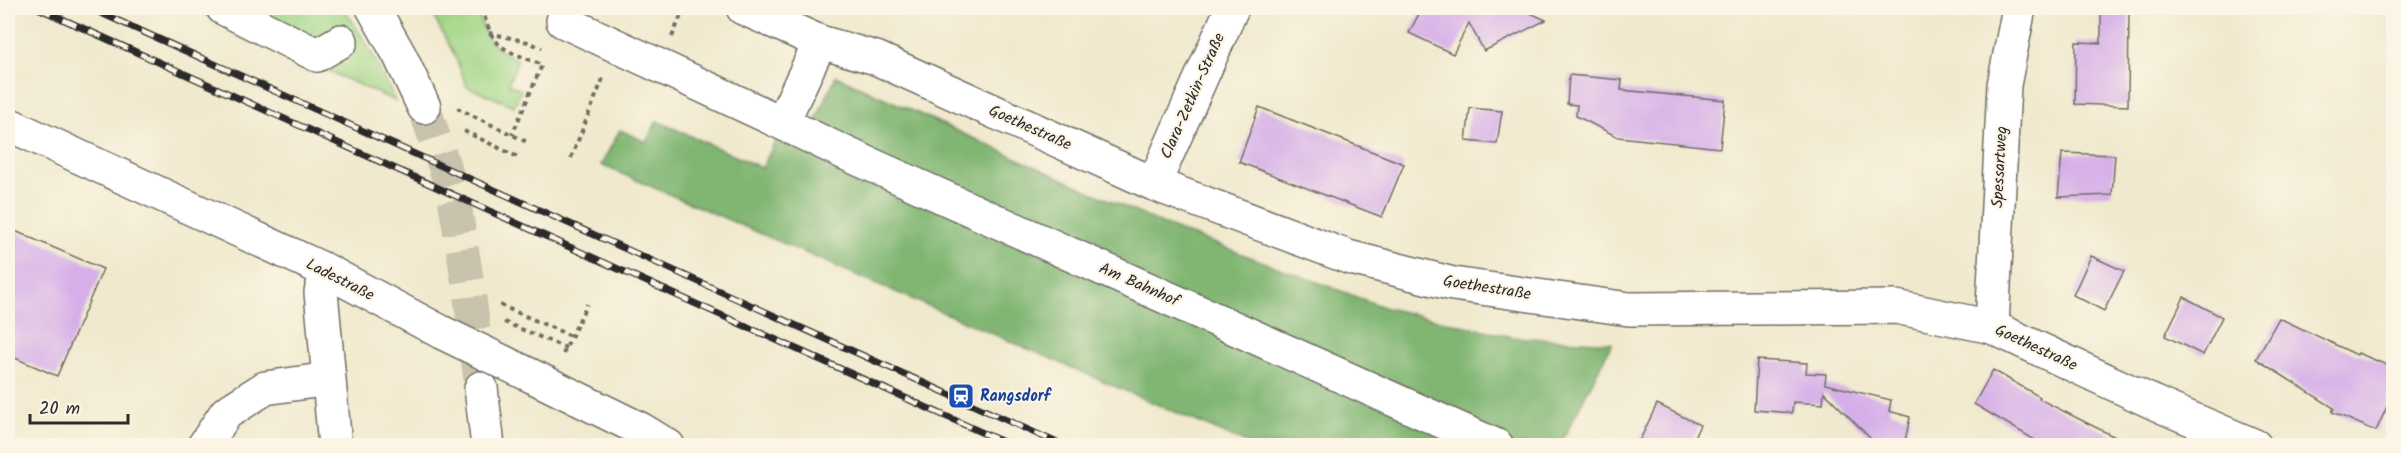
<svg xmlns="http://www.w3.org/2000/svg" width="2401" height="453" viewBox="0 0 2401 453" font-family="Kalam,sans-serif">
<style>
.green{fill:#a1d585;stroke:#668058;stroke-width:1.5}
.forest{fill:#80b672;stroke:#56704e;stroke-width:1.5}
.building{fill:#d6afe8}
.lines{fill:none;stroke-linecap:round;stroke-linejoin:round}
.minor-tunnel{stroke:#c9c3ad;stroke-width:33;stroke-dasharray:33 16;stroke-linecap:butt}
.minor-casing{stroke:#706e64;stroke-width:36}
.path{stroke:#706e64;stroke-width:4;stroke-dasharray:4.5 4.5;stroke-linecap:butt}
.minor{stroke:#fff;stroke-width:33}
.rail-casing{stroke:#2b2b2b;stroke-width:7}
.rail{stroke:#fcf5e5;stroke-width:4.5;stroke-dasharray:14;stroke-linecap:butt}
.minor-bridge-casing{stroke:#706e64;stroke-width:36;stroke-linecap:butt}
.minor-bridge{stroke:#fff;stroke-width:33}
.labels{text-anchor:middle;dominant-baseline:central;stroke-width:4.5;stroke-linejoin:round;paint-order:stroke}
.street-label{font-size:16px;fill:#2b2b2b;stroke:#fcf5e5}
.transit-label{font-size:16px;font-weight:bold;fill:#164399;stroke:#fcf5e5;text-anchor:start}
</style>
<rect width="100%" height="100%" fill="#fcf5e5"/>
<filter id="ink" filterUnits="userSpaceOnUse"><feTurbulence type="fractalNoise" baseFrequency=".0167" numOctaves="2"/><feDisplacementMap in="SourceGraphic" scale="12" xChannelSelector="R" yChannelSelector="G"/><feConvolveMatrix kernelMatrix="1 2 1 2 8 2 1 2 1" color-interpolation-filters="sRGB"/></filter>
<filter id="wash" filterUnits="userSpaceOnUse"><feTurbulence type="fractalNoise" baseFrequency=".008" numOctaves="4" result="noise"/><feDisplacementMap in="SourceGraphic" scale="24" xChannelSelector="R" yChannelSelector="G"/><feGaussianBlur stdDeviation="1.35" result="paint"/><feColorMatrix in="noise" values="0 0 0 0 0 0 0 0 0 0 0 0 0 0 0 0 0 1.4 0 .05"/><feComposite in="paint" operator="in"/></filter>
<g filter="url(#wash)">
<rect width="100%" height="100%" fill="#f0e9cd"/>
<path class="green" d="M194 8H344L371 51 395 101 252 37Z
M429 8H477C486 38 488 47 518 60L508 84 521 90 514 106 467 87 455 56Z"/>
<path class="forest" d="M836 76 1162 224 1386 308 1513 337 1612 343 1560 445H1251L601 165 620 130 646 142 657 121 762 168 781 130 807 139Z"/>
<g id="blocks">
<path class="building" d="M1422 8H1519L1546 20 1484 51 1469 23 1453 54 1409 33Z
M2101 8H2129L2128 106 2075 104 2076 42 2101 43Z
M1569 75 1622 80 1621 90 1725 100 1720 148 1618 137 1576 116 1577 105 1567 104Z
M1259 107 1404 164 1382 217 1239 162Z
M1470 108 1502 111 1497 144 1466 141Z
M2062 153 2115 155 2112 195 2058 197Z
M8 228 103 269 57 376 8 355Z
M2091 256 2124 271 2104 311 2073 295Z
M2184 297 2222 317 2203 355 2165 336Z
M2279 318 2357 355 2358 353 2394 368V391L2376 431 2332 412 2334 408 2256 359Z
M1757 360 1807 363 1806 373 1826 374 1825 384 1891 400 1889 411 1910 417 1904 446H1878L1824 392 1823 404 1793 402 1792 413 1754 410Z
M1993 370 2040 397 2039 399 2133 446H2045L1974 404Z
M1657 404 1700 425 1690 446H1637Z"/>
</g>
</g>
<g filter="url(#ink)">
<use href="#blocks" fill-opacity="0" stroke="#706e64" stroke-width="1.5"/>
<g class="lines">
<path class="minor-tunnel" d="M424 107 453 192 469 290 481 388"/>
<defs>
<path id="minor" d="M223 8 317 55 341 41
M373 8 400 56 424 107
M569 8 563 21 782 123 820 42
M743 8 820 42 876 58 1154 184 1348 257 1453 284 1629 309 1896 307 1992 327 2161 406 2255 446
M782 123 845 153 1497 446
M8 124 327 271 441 332
M1154 184 1232 8
M327 271 321 292 335 446
M1992 327 2004 85 2019 8
M538 379 642 430 668 446
M481 388 488 446
M204 446 226 413 265 388 329 379"/>
</defs>
<use href="#minor" class="minor-casing"/>
<path class="path" d="M482 8C494 52 503 48 542 65L512 135
M489 33 528 42 542 48
M672 37 684 8
M457 108 527 142
M464 131 520 158
M571 158 604 76
M500 305 571 336
M504 322 566 348
M563 354 587 304"/>
<use href="#minor" class="minor"/>
<defs>
<path id="rail" d="M38 8 1012 446
M90 8 1064 446"/>
</defs>
<use href="#rail" class="rail-casing"/>
<use href="#rail" class="rail"/>
<defs>
<path id="minor-bridge" d="M441 332 538 379"/>
</defs>
<use href="#minor-bridge" class="minor-bridge-casing"/>
<use href="#minor-bridge" class="minor-bridge"/>
</g>
</g>
<defs>
<symbol id="station-square" viewBox="-11 -11 22 22"><rect x="-9" y="-9" width="18" height="18" rx="4" fill="#1a4fb4" stroke="#fcf5e5"/><path d="M-3-6H3Q5-6 5-4V2Q5 4 3 4L4.5 6H3L1.5 4h-3L-3 6H-4.5L-3 4Q-5 4-5 2V-4Q-5-6-3-6ZM-3.5-4v3h7v-3ZM-3.5 1v1.5H-2V1ZM2 1v1.5H3.5V1Z" fill="#fff"/></symbol>
</defs>
<g fill-rule="evenodd">
<use href="#station-square" x="946" y="381" width="30" height="30"/>
</g>
<g class="labels">
<g class="street-label">
<text transform="translate(1193 96) rotate(-66)">Clara-Zetkin-Straße</text>
<text transform="translate(1030 128) rotate(24)">Goethestraße</text>
<text transform="translate(2000 167) rotate(-87)">Spessartweg</text>
<text transform="translate(340 280) rotate(27)">Ladestraße</text>
<text transform="translate(1139 285) rotate(24)">Am Bahnhof</text>
<text transform="translate(1487 288) rotate(9)">Goethestraße</text>
<text transform="translate(2036 348) rotate(25)">Goethestraße</text>
</g>
<g class="transit-label">
<text x="980" y="396">Rangsdorf</text>
</g>
</g>
<rect width="2401" height="453" fill="none" stroke="#fcf5e5" stroke-width="30"/>
<path d="M30 414v9h98v-9" fill="none" stroke="#2b2b2b" stroke-width="3"/>
<text x="39" y="414" font-size="18" fill="#2b2b2b" stroke="#fcf5e5" stroke-width="4.5" paint-order="stroke">20 m</text>
</svg>
